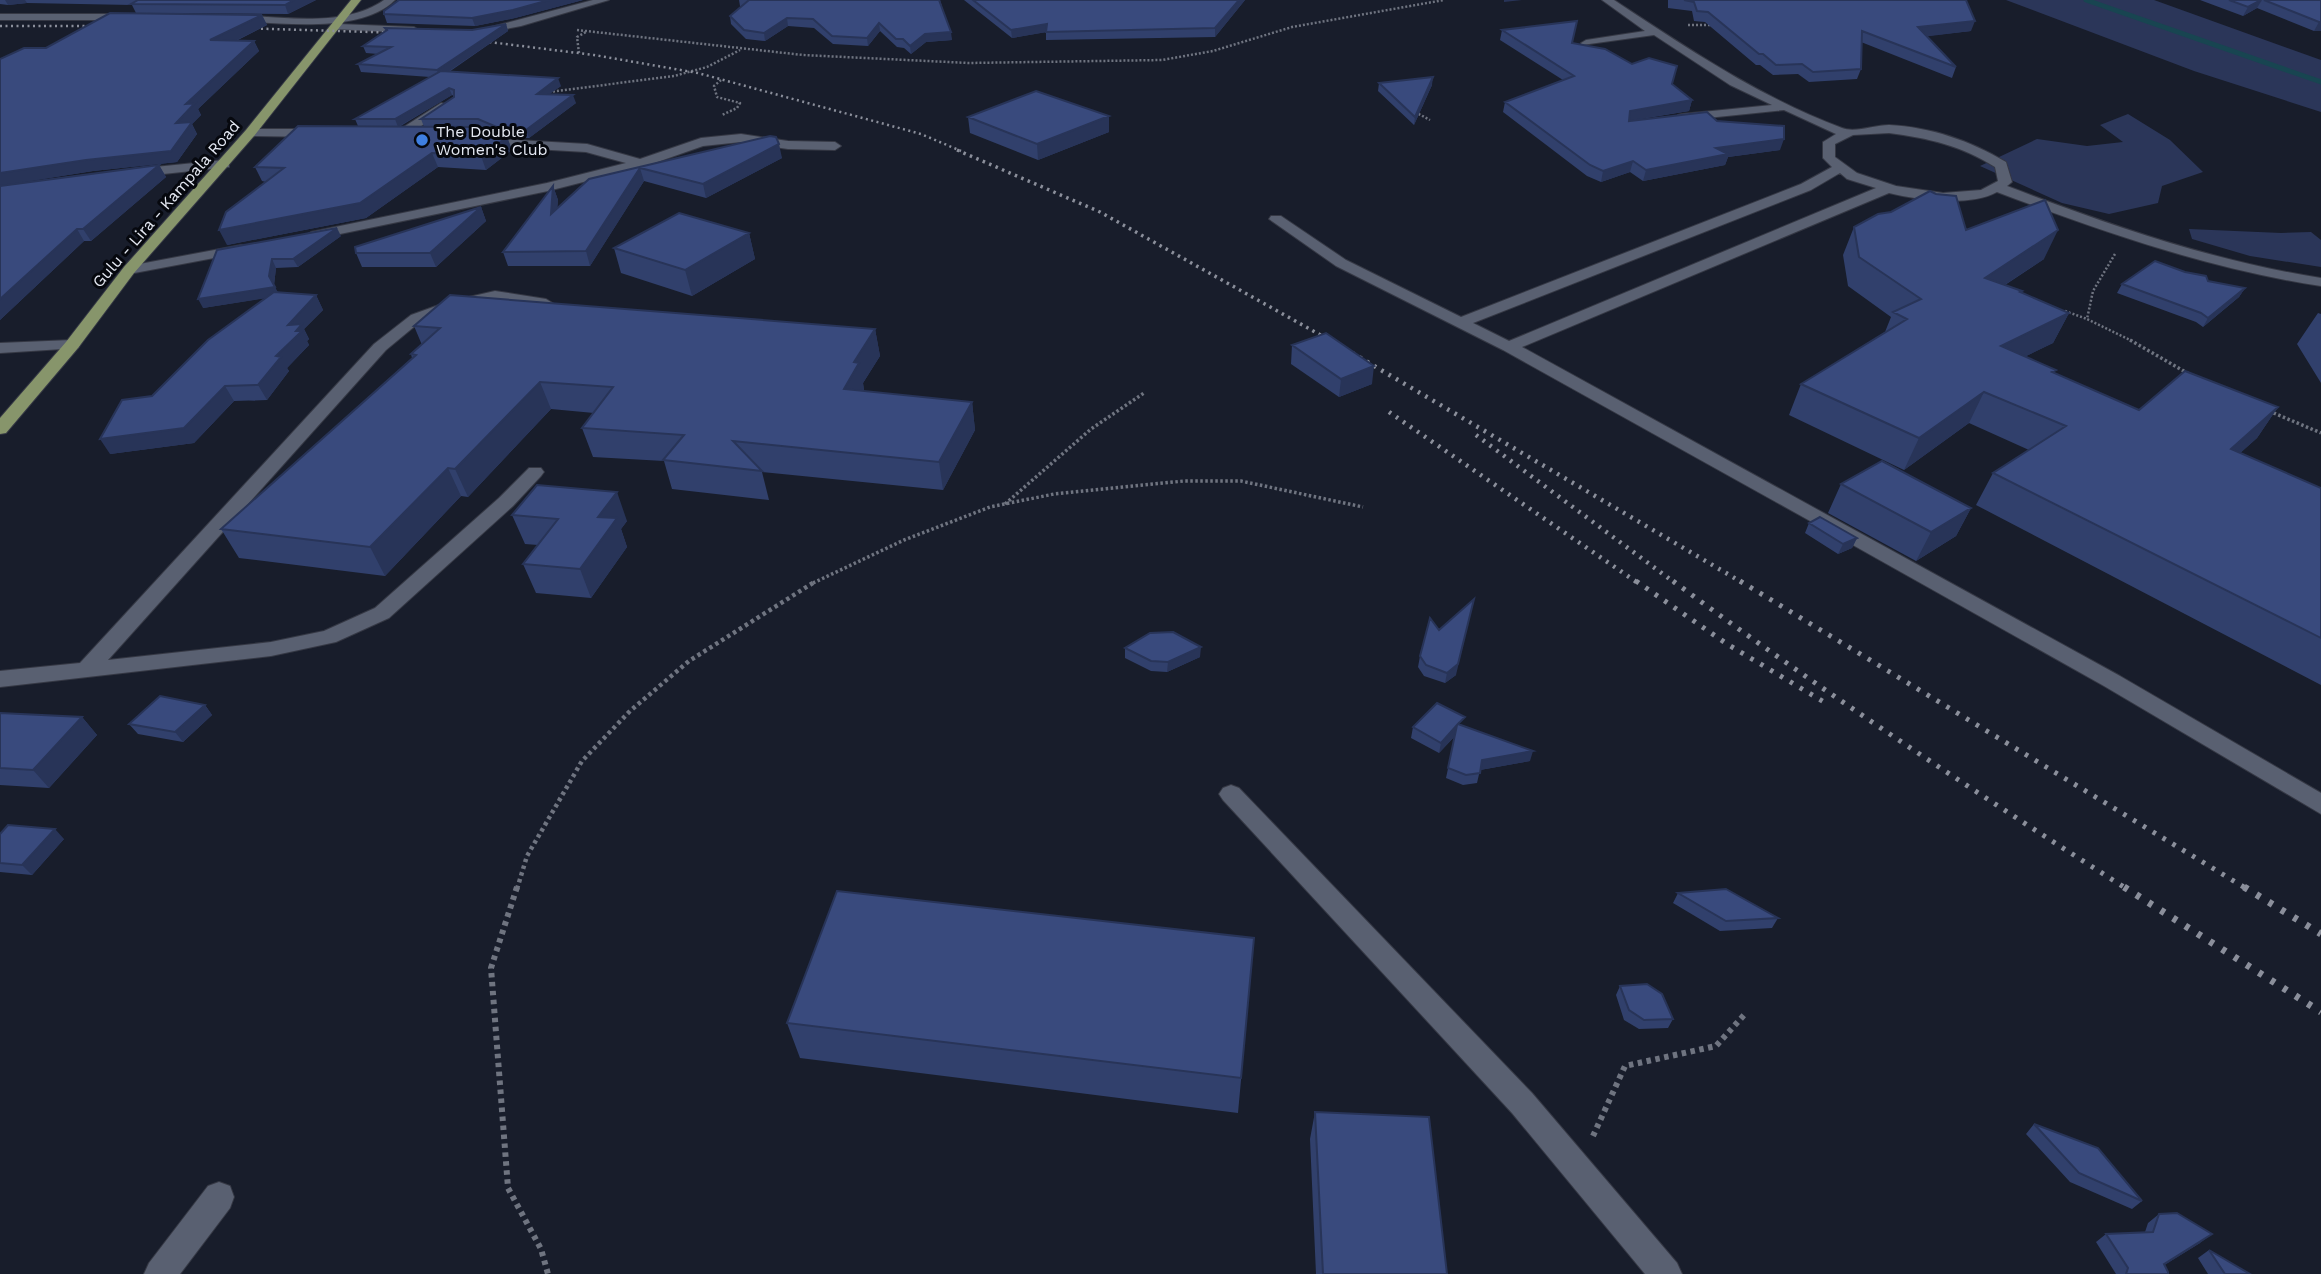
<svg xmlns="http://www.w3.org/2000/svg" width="2321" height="1274" viewBox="0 0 2321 1274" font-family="'Work Sans',sans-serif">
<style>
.green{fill:#2b3659}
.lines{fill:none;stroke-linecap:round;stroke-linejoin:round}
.stream{stroke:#184551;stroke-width:5}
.minor-casing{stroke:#353844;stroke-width:2}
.major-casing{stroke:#353844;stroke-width:2}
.path-far3{stroke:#6f7480;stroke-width:2.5;stroke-dasharray:2 2;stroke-linecap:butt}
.path-far2{stroke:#6f7480;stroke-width:3.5;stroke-dasharray:2.5 2.5;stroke-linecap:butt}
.path-far1{stroke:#6f7480;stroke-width:4.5;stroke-dasharray:3.5 3.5;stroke-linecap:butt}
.path{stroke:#6f7480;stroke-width:6;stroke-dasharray:4.5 4.5;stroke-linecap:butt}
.minor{fill:#596071;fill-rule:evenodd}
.major{fill:#87956b;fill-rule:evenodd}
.rail-far4{stroke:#8b8f9b;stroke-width:2.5;stroke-dasharray:2 3.5;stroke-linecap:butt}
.rail-far3{stroke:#8b8f9b;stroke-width:3.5;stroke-dasharray:2.5 4.5;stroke-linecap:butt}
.rail-far2{stroke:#8b8f9b;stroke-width:4.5;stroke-dasharray:2.5 6;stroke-linecap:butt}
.rail-far1{stroke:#8b8f9b;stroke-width:5;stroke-dasharray:3.5 8;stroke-linecap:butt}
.rail{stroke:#8b8f9b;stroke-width:7;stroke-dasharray:4.5 10;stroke-linecap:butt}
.wall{fill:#31406c;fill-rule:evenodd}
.shaded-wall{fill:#283458}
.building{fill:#394a7d;stroke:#283458;stroke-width:2}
.shop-dot{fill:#3f7fe0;stroke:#06080e;stroke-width:2.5}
.labels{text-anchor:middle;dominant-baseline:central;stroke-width:6;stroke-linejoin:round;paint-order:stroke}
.far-poi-label{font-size:16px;fill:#e4e8f2;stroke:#06080e;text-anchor:start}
.far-street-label{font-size:16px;fill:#e4e8f2;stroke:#06080e}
</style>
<rect width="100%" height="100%" fill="#181d2b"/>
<path class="green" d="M2006 0H2154L2321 60V112L2194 71Z
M2128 114 2170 140 2203 172 2162 186 2158 203 2109 214 2062 203 1980 166 2037 139 2087 146 2123 142 2100 125Z
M2189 229 2281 233 2311 232 2321 240V267L2250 256 2192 239Z"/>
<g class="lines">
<path class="stream" d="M2086 0 2321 82"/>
<defs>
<path id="minor" d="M384 0H395C361 34 281 23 237 21L232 18 237 15C282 17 345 28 384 0Z
M593 0H609L521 26 481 34 476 31Z
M1602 0H1614C1687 48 1759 97 1842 128 1855 133 1875 125 1889 125 1930 127 1971 141 2006 162L2012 182 2007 186C2110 225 2212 261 2321 278V286C2209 269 2103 232 1997 192 1970 207 1918 200 1889 193L1522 347 2120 676 2321 793V814L2104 686 1803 517 1503 350 1336 266 1269 219 1271 216H1281L1346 260 1461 317 1801 184 1832 167 1823 158V142L1836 134 1784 110 1678 121V115L1682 114 1772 105 1730 85 1654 35 1582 45 1581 43 1586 40 1645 31ZM1889 133C1928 138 1962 146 1995 167L1998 181 1981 190 1943 193 1896 186 1857 173 1835 157V144L1853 135ZM1840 173 1847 179 1876 188 1509 341 1473 323 1811 190Z
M0 14H134L139 17 134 20H0Z
M338 24 414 27 419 30 414 33 334 29 333 27Z
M441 103 451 105 407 136H399V130Z
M250 129H318L324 133 318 137 246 136 244 133Z
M483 131 501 139 587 144 640 159 701 138 741 134 788 141 835 142 841 146 835 150 788 149 741 142 703 146 646 166 548 191 311 240 304 236 311 232 547 183 626 163 586 152 498 147 479 138 477 135Z
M224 160 229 161V167L135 177 129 173 135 169Z
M241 245 246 246V252L129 274 122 270 129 266Z
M495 291 546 299 554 304 546 309 495 301 456 309 421 321 386 350 108 660 271 642 324 631 375 608 499 498 529 468H541L544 472 541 476 513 506 389 618 336 642 271 656 0 687V671L80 663 374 344 411 315 447 302Z
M72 340 78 342 80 345 78 348 0 353V343Z
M1231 785 1239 788 1532 1093 1677 1263 1682 1274H1645L1512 1113 1223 800 1219 794 1223 788Z
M219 1182 230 1186 234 1197 230 1208 180 1274H144L149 1263 208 1186Z"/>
<path id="major" d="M351 0H361L254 136 134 273 78 348 6 433 0 434V418L66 342 124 267 246 130Z"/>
</defs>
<use href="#minor" class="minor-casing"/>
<use href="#major" class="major-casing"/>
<path class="path-far3" d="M1688 25H1714
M577 30 803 55 969 63 1162 60 1213 51 1292 27 1444 0
M579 53 577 37 586 32
M721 80 714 86 717 97 740 103 737 108 722 115
M549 92 674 76 707 67 740 50
M1415 112 1430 120
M2115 254 2093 291 2087 319 2134 342
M2065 311 2087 319"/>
<path class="path-far2" d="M2130 340 2189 374
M2269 411 2321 433
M1005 504 1091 429 1144 393
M813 583 904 540 990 507 1054 494 1184 481H1241L1363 507"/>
<path class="path-far1" d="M517 889 527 856 582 761 630 711 689 661 816 581"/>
<path class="path" d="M517 887 491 968 508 1188 541 1249 548 1274
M1593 1136 1625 1066 1716 1046 1745 1014"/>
<use href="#minor" class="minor"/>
<use href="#major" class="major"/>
<path class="rail-far4" d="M0 26H106
M239 28 404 33
M473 40 594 55 698 73 921 134 961 151"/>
<path class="rail-far3" d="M957 150 1100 212 1333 342"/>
<path class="rail-far2" d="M1330 340 1743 583
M1389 412 1638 583
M1476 435 1675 583"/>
<path class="rail-far1" d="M1636 581 1727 644 1829 705
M1673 581C1820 690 1973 791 2127 889
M1740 581 2247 889"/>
<path class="rail" d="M2124 887 2321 1012
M2244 887 2321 934"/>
</g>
<path class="wall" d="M0 0H316L288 14 136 13 132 5 27 3 8 5 0 4Z
M399 0H583L515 18 475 26 387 23 384 14Z
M739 0H940L952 40 926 42 911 54 904 48 897 47 880 31 868 46 833 44 814 28 788 26 765 41 746 39 731 24 730 16 742 6H740Z
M964 0H1245L1215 37 1046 40V32L1012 38Z
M1668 0H1966L1971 31 1926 36 1956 67 1952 78 1861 42V69L1857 79 1809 82 1798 74 1773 75 1760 65H1756L1705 22 1694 21 1692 11 1668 8Z
M2200 0H2321V31H2314L2257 8 2243 16Z
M110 13 262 15 267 25 236 41H254L259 51 198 109 201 115 192 124 197 134 177 162 93 171 17 183 159 165 166 177 91 241H84L0 320V59L24 48H46Z
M506 24 508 31 449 72 561 86 549 94 576 103 529 138 507 137 512 150 486 170 438 167 366 218 227 245 266 182 262 181 255 167 358 126 355 119 430 77 361 72 358 64 378 54 366 53 363 46 386 31 385 28 472 30ZM452 95 454 96V97L421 119 424 127H399ZM474 127H481L501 136H492Z
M1502 30 1572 43 1632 64 1672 84 1692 100 1689 111 1629 121H1717L1780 150 1728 157 1725 165 1643 181 1630 172 1601 182 1587 176 1503 112 1505 102 1563 80 1500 40Z
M1379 83 1432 85 1414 125 1378 91Z
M968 117 1109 132 1038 160 970 133Z
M770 136 782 158 706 198 644 181 590 266H508L503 252 553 186 558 200 557 208 589 179Z
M481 207 486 221 436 267H362L356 253Z
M1854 227 1966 230 2044 259 2005 285 2022 291 2021 292 2069 313 2053 343 2026 356 2054 373 2139 410 2278 407 2257 438 2240 453 2321 488V685L1976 505 1993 473 2029 450 1969 423 1904 470 1789 415 1801 384 1885 332 1891 317 1848 286 1843 255Z
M749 233 755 259 692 296 621 273 614 248Z
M341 236 298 267 276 268 274 285 277 292 316 295 323 310 304 329 309 339 307 341 309 345 287 368 289 371 267 400 234 401 194 443 110 454 152 396 265 298 203 308 217 250Z
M2208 281 2245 288 2239 297 2203 327 2196 322 2117 293 2122 284Z
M2318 313 2321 314V383L2297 344Z
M414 326 875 329 880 356 863 383 864 391 972 402 975 430 943 490 762 472 769 500 672 489 664 461 593 457 582 428 594 413 551 409 468 497 461 496 385 576 239 558 221 529 412 358 411 354 422 345Z
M1292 345 1372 384 1339 397 1291 364Z
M1841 484 1971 508 1956 536 1916 561 1828 513Z
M512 515 627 521 621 529 627 547 591 598 536 593 523 564 538 545 525 544Z
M1809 523 1857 538 1852 548 1838 554 1805 533Z
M1439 630 1456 675 1445 683 1424 676 1418 667 1420 656Z
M1125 648 1200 657 1167 672 1151 671 1125 658Z
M205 705 212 715 183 742 138 734 129 724Z
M0 713 82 717 97 735 49 788 0 785Z
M1463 726 1530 761 1480 770 1477 783 1463 785 1446 778 1455 736 1439 753 1411 738 1413 727Z
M0 834 64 839 32 875 0 872Z
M1678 893 1778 918 1772 928 1720 931 1673 903Z
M1254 938 1238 1113 800 1058 787 1023Z
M1620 986 1673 1019 1668 1028 1639 1029 1624 1020 1616 995Z
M1315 1112 1447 1274H1316L1310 1139Z
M2034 1124 2142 1201 2132 1209 2070 1182 2026 1134Z
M2159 1214 2200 1243 2164 1265 2168 1274H2116L2096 1242 2106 1234 2145 1232 2148 1223Z
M2209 1250 2250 1274H2208L2198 1258Z"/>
<path class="shaded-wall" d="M5 0H25L27 3 8 5Z
M294 0H316L288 14 285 5Z
M549 0H583L515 18 475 26 472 18Z
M1239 0H1245L1215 37V28Z
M1504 0H1522L1504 2Z
M2262 0 2257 8 2243 16 2248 7Z
M262 15 267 25 215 51 210 40Z
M787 18 788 26 765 41 764 33Z
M1975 21 1971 31 1914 38 1918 27Z
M2319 22H2321V31H2314Z
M879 23 880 31 868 46 867 38Z
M506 24 508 31 439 78 437 70Z
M1047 24V32L1012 38 1011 30Z
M951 32 952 40 926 42 911 54 910 46 925 34Z
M254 41 259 51 198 109 201 115 192 124 197 134 177 162 93 171 0 186V173L86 160 176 123 186 104Z
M1433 77 1432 85 1414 125 1415 117Z
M558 78 561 86 540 101 537 94Z
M449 88 452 95 398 127 395 119Z
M573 95 576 103 529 138 526 130Z
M1692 100 1689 111 1627 121 1630 111Z
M1109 116V132L1038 160 1037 144Z
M507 137 512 150 486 170 481 156Z
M1784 139 1780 150 1728 157 1725 165 1643 181 1646 170 1716 148Z
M779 144 782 158 706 198 703 184Z
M432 153 438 167 366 218 227 245 219 230Z
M1633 161 1630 172 1601 182 1603 171Z
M159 165 166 177 91 241 83 229Z
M640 168 644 181 590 266 586 251Z
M553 186 558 200 556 228 551 214Z
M481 207 486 221 436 267 430 253Z
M337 228 341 236 298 267 293 259Z
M77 229 84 241 0 320V299Z
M2058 230 2044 259 1971 307 1985 278Z
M749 233 755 259 692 296 685 270Z
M272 259 276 268 274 285 269 276Z
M275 287 280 296 203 308 198 299Z
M2245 288 2239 297 2203 327 2208 318Z
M316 295 323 310 304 329 309 339 307 341 309 345 287 368 289 371 267 400 258 385 276 356 288 325Z
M2069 313 2053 343 1985 376 2001 346Z
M875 329 880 356 863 383 864 390 849 416 844 389 854 362Z
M1374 366 1372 384 1339 397 1341 379Z
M540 382 551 409 468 497 455 469Z
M225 386 234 401 194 443 110 454 100 439Z
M1984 392 1969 423 1904 470 1919 438Z
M972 402 975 430 943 490 939 462Z
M2278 407 2257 438 2209 481 2231 449Z
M448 468 461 496 385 576 370 547Z
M617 492 627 521 621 529 627 547 591 598 580 569 598 517Z
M1971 508 1956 536 1916 561 1931 532Z
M1857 538 1852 548 1838 554 1843 544Z
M1474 599 1456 675 1445 683 1447 673Z
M1201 647 1200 657 1167 672 1168 662Z
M205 705 212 715 183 742 175 732Z
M82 717 97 735 49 788 33 770Z
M1457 725 1455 736 1439 753 1441 743Z
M1533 751 1530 761 1480 770 1482 760Z
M55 829 64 839 32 875 22 865Z
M2212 1234 2200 1243 2152 1273 2164 1264Z"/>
<path class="building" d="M138 0H294L285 5 131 4Z
M399 0H549L513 10 472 18 384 14V11Z
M749 0H939L951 32 925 34 910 46 903 39H896L879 23 867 38 832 36 813 19 787 18 764 33 744 30 730 16Z
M973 0H1239L1215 28 1046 32 1047 24 1011 30Z
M1684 0H1966L1975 21 1918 27 1956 67 1862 31 1861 69 1813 72 1802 64 1776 65 1763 54H1759L1708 12 1697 11 1694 2Z
M2229 0H2261L2248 7Z
M2264 0H2321V22H2319Z
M110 13 262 15 210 40 254 41 186 104 195 103 176 123 192 122 171 151 86 160 0 173V59L24 48H46Z
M1577 21 1572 43 1605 49 1632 64 1649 58 1677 66 1672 84 1692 100 1630 111 1629 121 1707 112 1717 121 1784 126V139L1716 148 1728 154 1646 170 1633 161 1603 171 1590 165 1505 102 1574 76 1502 30Z
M506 24 437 70 358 64 391 47 363 46 387 30 385 28 472 30Z
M441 71 558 78 537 94 573 95 526 130 499 128 478 119H421L454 97V90L449 88 395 119H355Z
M1433 77 1415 117 1379 83Z
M1036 91 1109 116 1037 144 968 117Z
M298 126 473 127 492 136 507 137 481 156 432 153 360 203 219 230 226 212 284 168 255 167Z
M770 136 776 137 779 144 703 184 640 168 586 251 503 252 553 186 551 214 589 179Z
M159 165 83 229H77L0 299V186Z
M1930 191 1936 194 1956 196 1966 230 2045 200 2058 230 1985 278 2022 291 2020 292 2069 313 2001 346 2056 370 2052 372 2139 410 2185 371 2278 407 2231 449 2321 488V638L1993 473 2066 426 1984 392 1919 438 1801 384 1907 319 1893 312 1921 299 1859 257 1854 227 1878 214 1891 212Z
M481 207 430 253H356L355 247Z
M679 213 749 233 685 270 614 248Z
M337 228 293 259H272L269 276 275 287 198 299 217 250Z
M2155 261 2185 272 2206 276 2208 281 2245 288 2208 318 2201 313 2122 284Z
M274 292 316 295 288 325 302 324 296 331H302L276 356 281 357 258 385 225 386 184 428 100 439 122 400 152 396 208 340Z
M450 295 875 329 854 362 859 363 844 389 972 402 939 462 733 441 762 471 663 460 684 435 582 428 613 387 540 382 455 469 448 468 370 547 221 529 416 355 411 354 440 328 414 326Z
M1326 333 1374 366 1341 379 1292 345Z
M1882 461 1971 508 1931 532 1841 484Z
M537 485 617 492 598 517 617 518 580 569 523 564 558 519 512 515Z
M1820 517 1857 538 1843 544 1809 523Z
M1474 599 1458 664 1447 673 1426 665 1420 656 1430 618 1439 630Z
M1173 632 1201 647 1168 662 1151 661 1125 648 1150 633Z
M160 696 205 705 175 732 129 724Z
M1437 703 1465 717 1458 724 1533 751 1482 760 1480 773 1466 775 1448 768 1457 725 1441 743 1413 727Z
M0 713 82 717 33 770 0 768Z
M8 825 55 829 22 865 0 863V834Z
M1726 889 1778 918 1726 921 1678 893Z
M837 891 1254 938 1241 1078 787 1023Z
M1647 984 1662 994 1673 1019 1644 1020 1629 1010 1620 986Z
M1315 1112 1429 1117 1447 1274H1323Z
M2034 1124 2098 1148 2142 1201 2079 1173Z
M2177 1213 2212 1234 2164 1264 2168 1272V1274H2126L2128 1268 2106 1234 2153 1232 2159 1214Z
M2209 1250 2250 1274H2225Z"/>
<circle class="shop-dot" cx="422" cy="140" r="7"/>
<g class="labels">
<g class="far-poi-label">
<text x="436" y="131">The Double<tspan x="436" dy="18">Women's Club</tspan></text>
</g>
<g class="far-street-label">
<text transform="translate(166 204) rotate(-49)">Gulu - Lira - Kampala Road</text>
</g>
</g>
</svg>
